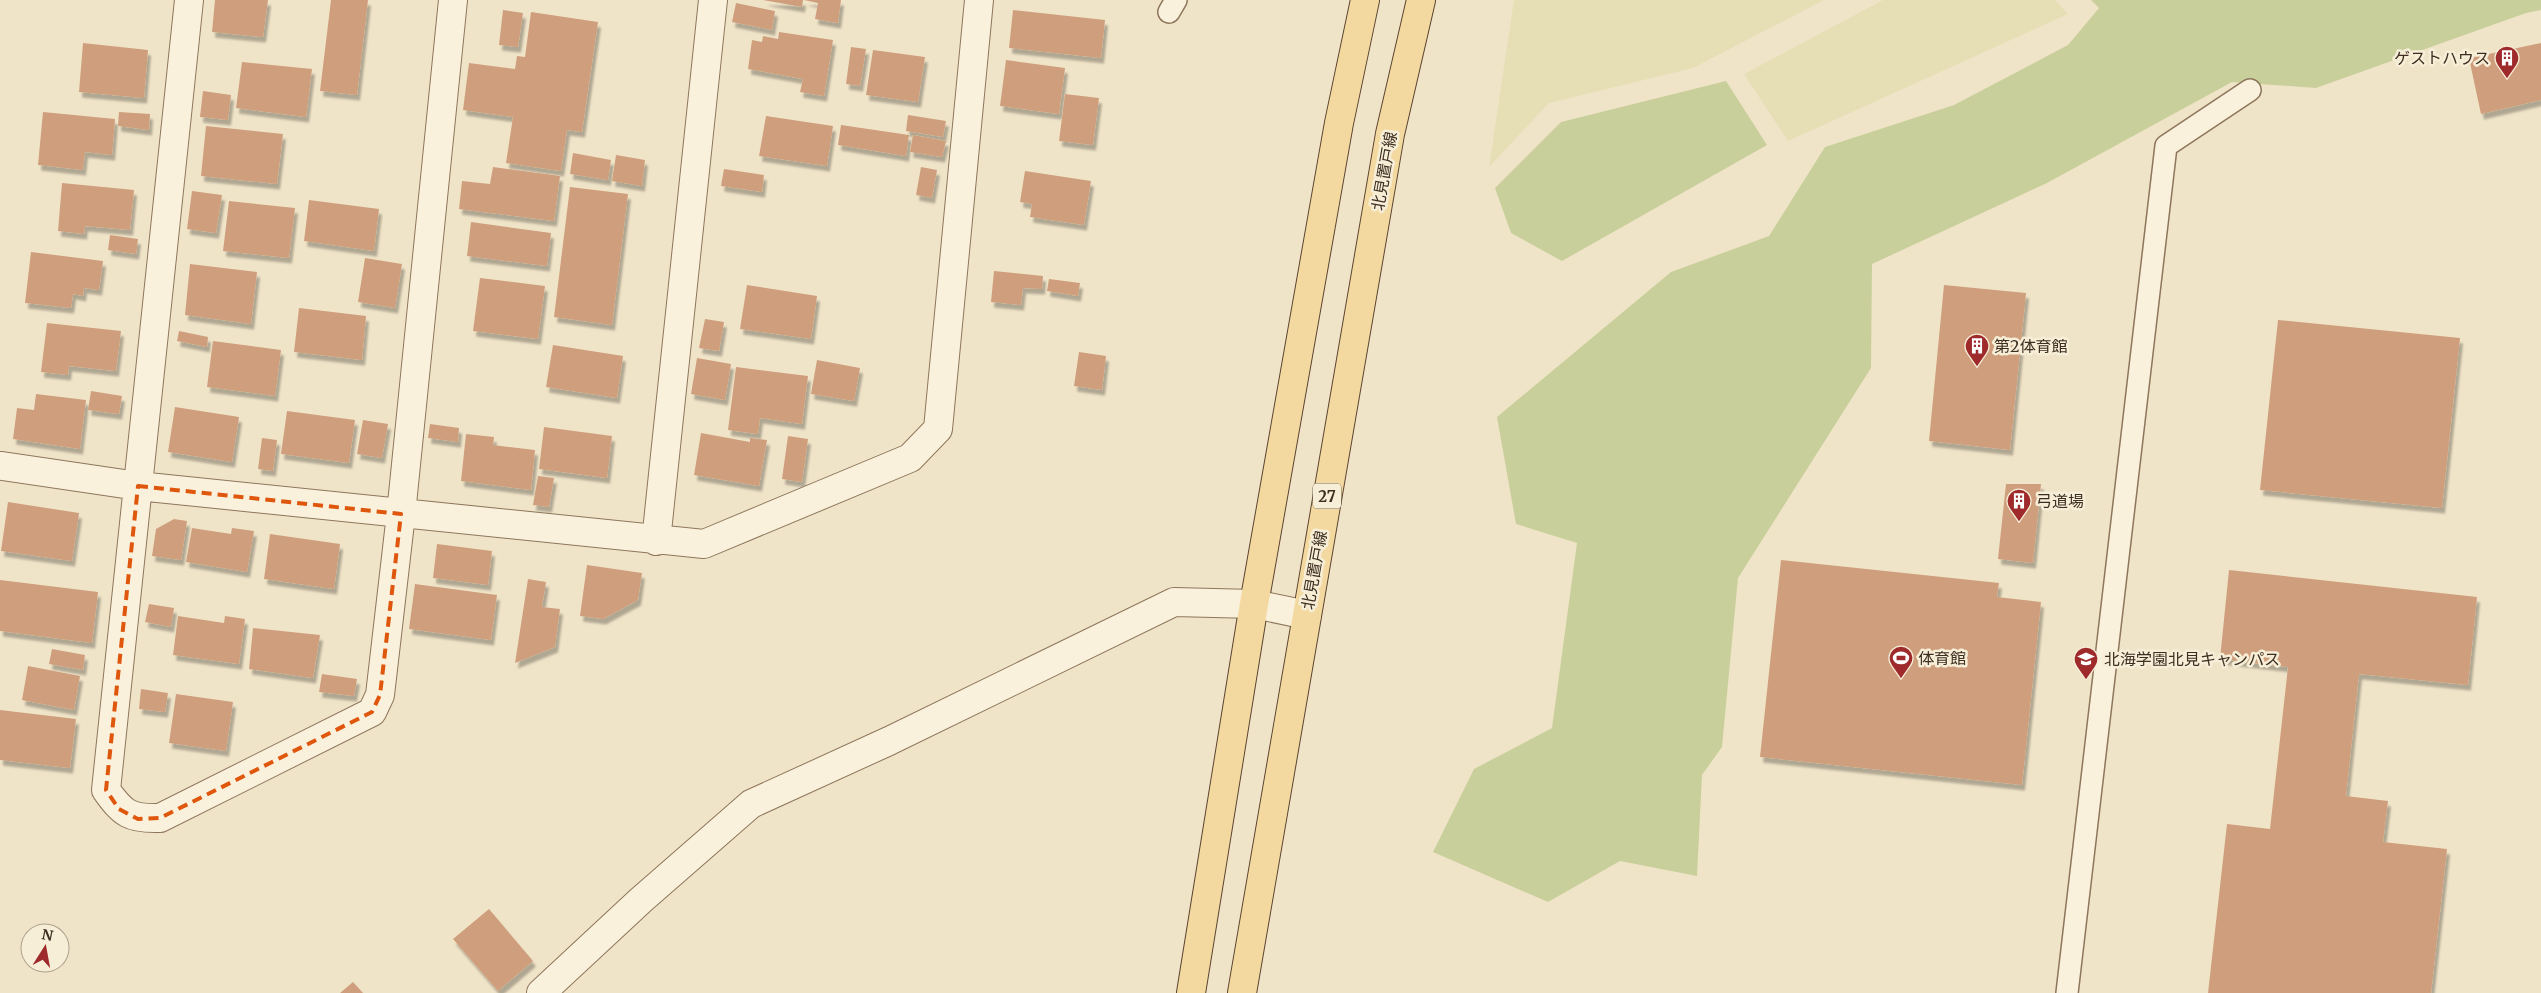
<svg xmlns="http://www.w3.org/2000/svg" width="2541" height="993" viewBox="0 0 2541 993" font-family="Merriweather,'Noto Sans JP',serif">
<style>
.farmland{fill:#e6deb5}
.green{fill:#c9cf9b}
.building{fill:#cf9f7d;filter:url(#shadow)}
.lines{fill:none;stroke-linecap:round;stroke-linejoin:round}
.service-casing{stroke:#8d765c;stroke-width:24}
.minor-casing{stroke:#8d765c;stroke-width:30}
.primary-casing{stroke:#5b4430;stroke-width:30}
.service{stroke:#faf1dc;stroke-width:21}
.minor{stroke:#faf1dc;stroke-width:28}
.primary{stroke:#f3d9a0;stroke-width:28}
.marked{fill:none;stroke:#df570d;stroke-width:4;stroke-dasharray:10 6;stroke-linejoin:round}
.labels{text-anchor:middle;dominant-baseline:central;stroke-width:5;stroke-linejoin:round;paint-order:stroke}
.shield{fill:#f7eed8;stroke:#756857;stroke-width:1}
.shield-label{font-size:15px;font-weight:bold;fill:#3d2e20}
.poi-label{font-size:16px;fill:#3d2e20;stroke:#f7eed8;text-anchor:start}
.street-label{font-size:16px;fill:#3d2e20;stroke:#f7eed8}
</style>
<defs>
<filter id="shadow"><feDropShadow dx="3" dy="5.5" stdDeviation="1" flood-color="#0004"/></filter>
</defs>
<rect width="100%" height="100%" fill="#f0e4c8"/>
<path class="farmland" d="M1514 0H1824L1693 68 1549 103 1489 167Z
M1883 0H2055L2068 14 1788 141 1744 74Z"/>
<path class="green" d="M2091 0H2541V10L2526 13 2316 88 2232 82 2047 183 1872 264 1871 368 1738 578 1722 747 1702 775 1697 876 1620 861 1548 902 1433 852 1474 769 1552 728 1577 543 1516 524 1497 417 1671 272 1769 236 1825 147 1954 105 2068 45 2099 8Z
M1726 81 1767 145 1562 261 1511 233 1495 188 1561 122Z"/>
<path class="building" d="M215 0H268L263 37 212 32Z
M331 0H368L357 95 320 91Z
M763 0H803L802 7Z
M804 0H841L838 23 815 19 818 3Z
M736 3 775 11 772 30 732 22Z
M503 10 523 13 518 47 499 45Z
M1013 10 1105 20 1101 58 1009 48Z
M531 12 598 22 582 132 567 130 561 171 506 163 513 117 463 110 469 63 515 69 517 56 525 57Z
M779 32 833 40 824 96 800 92 803 79 748 69 752 40 762 42 763 36 778 39Z
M83 43 148 50 144 98 79 92Z
M2541 43V100L2481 114 2469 58Z
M851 47 866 49 860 86 846 84Z
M873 50 925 57 918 102 866 95Z
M1006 60 1065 68 1059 114 1000 106Z
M242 62 312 69 306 117 236 108Z
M203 91 231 95 228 120 200 117Z
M1065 94 1099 98 1093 145 1059 141Z
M43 112 115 119 112 155 85 152 83 170 38 165Z
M119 112 150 114 149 130 118 126Z
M908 115 946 121 943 137 906 131Z
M766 116 833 126 827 166 759 156Z
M841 125 909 135 906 156 838 145Z
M206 126 283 134 277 184 201 176Z
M913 135 946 141 942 157 910 152Z
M573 153 611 160 608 180 570 174Z
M616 155 645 160 642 186 612 181Z
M493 167 560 176 554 221 459 209 462 181 490 184Z
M921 167 937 170 932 198 916 195Z
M724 169 764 175 762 192 721 186Z
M1025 171 1091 181 1084 225 1030 217 1032 204 1020 202Z
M62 183 134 190 130 230 85 226 84 234 58 231Z
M570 187 628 194 612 325 554 317Z
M192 191 222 195 216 233 187 229Z
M309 200 379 209 374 251 304 241Z
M229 201 295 208 289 258 223 251Z
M471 222 551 233 547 266 467 256Z
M110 235 138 239 136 254 108 250Z
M31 252 103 261 99 290 84 288 83 296 73 294 71 308 25 303Z
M365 258 402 264 395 308 358 302Z
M190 264 257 272 251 324 185 315Z
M994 271 1043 276 1042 289 1023 288 1021 305 991 302Z
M480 278 545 286 538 339 473 331Z
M1049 279 1080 283 1078 296 1047 291Z
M747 285 817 296 811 339 740 329Z
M1944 285 2026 293 2010 450 1929 441Z
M299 308 366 316 362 360 294 352Z
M705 319 724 322 719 351 699 348Z
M2278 320 2460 338 2442 508 2260 490Z
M47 323 121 331 116 371 69 366 68 375 41 372Z
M179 331 208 337 207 347 177 341Z
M213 341 281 350 275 396 207 387Z
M553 345 623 356 617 398 546 387Z
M1079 352 1106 356 1102 390 1074 386Z
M697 358 731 364 725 400 691 394Z
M817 360 860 368 854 401 811 394Z
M736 367 808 376 802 424 760 418 758 434 728 430Z
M91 391 122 396 119 414 88 410Z
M36 394 86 400 80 449 13 439 17 408 34 410Z
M175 407 239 417 232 462 168 452Z
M287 411 355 420 349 463 281 454Z
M363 420 388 424 382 458 357 454Z
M430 424 459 428 458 442 428 438Z
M544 427 612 436 607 478 539 469Z
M701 433 750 442V438L767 440 759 486 694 475Z
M466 434 494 437 493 445 535 450 531 490 461 481Z
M788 436 808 439 802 482 782 479Z
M262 438 277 440 273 471 258 469Z
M538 476 554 478 549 507 533 505Z
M2006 484H2041L2033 563 1998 559Z
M8 502 79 513 72 561 1 551Z
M174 519 187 521 181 560 152 556 156 529Z
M192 528 231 534 232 528 254 531 247 572 186 562Z
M270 534 340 544 334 589 264 579Z
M437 544 492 551 488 585 433 578Z
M1781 560 1999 583 1997 597 2041 602 2022 785 1760 757Z
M587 565 642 573 638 600 603 619 580 616Z
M2229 570 2477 597 2468 685 2359 674 2346 796 2388 801 2383 842 2447 849 2431 993H2208L2227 824 2270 829 2288 667 2220 659Z
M528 579 546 582 542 607 560 609 555 647 515 663Z
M0 580 98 592 92 643 0 631Z
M415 584 497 595 491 640 409 629Z
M149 604 174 608 171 627 145 622Z
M178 616 224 623 225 616 245 619 239 664 173 655Z
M253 628 320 635 313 678 249 669Z
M52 649 85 655 83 670 49 664Z
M28 666 80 676 74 710 22 700Z
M322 674 357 679 354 696 319 692Z
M141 689 168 693 165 712 139 709Z
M176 694 233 702 226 751 169 743Z
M0 710 76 719 70 768 0 760Z
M489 909 533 961 498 991 453 939Z
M353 982 363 993H340Z"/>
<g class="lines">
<defs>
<path id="service" d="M1169 12 1176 0
M2067 993 2166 146 2250 90"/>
<path id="minor" d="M189 0 106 790C123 814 130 819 160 818L372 712 380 695 401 514 453 0
M2 466 138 486 704 544 910 458 938 429 979 0
M656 541 713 0
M541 993 641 900 751 804 889 741 1174 602 1254 604 1307 615"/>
<path id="primary" d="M1191 993 1254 604 1339 123 1365 0
M1242 993 1390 134 1421 0"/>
</defs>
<use href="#service" class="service-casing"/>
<use href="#minor" class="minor-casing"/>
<use href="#primary" class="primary-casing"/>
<use href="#service" class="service"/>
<use href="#minor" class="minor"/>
<use href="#primary" class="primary"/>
</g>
<path class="marked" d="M138 486 401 514 380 695 372 712 160 818 138 819 119 809 106 790Z"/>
<defs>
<symbol id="building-pin" viewBox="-11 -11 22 30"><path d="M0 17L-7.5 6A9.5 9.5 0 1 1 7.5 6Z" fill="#9e2a2b" stroke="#f7eed8"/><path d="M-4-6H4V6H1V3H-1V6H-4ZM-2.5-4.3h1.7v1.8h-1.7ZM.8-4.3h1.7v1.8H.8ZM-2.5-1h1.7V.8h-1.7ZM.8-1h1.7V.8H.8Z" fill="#fff"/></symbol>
<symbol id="stadium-pin" viewBox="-11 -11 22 30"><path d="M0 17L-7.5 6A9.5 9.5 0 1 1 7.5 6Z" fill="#9e2a2b" stroke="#f7eed8"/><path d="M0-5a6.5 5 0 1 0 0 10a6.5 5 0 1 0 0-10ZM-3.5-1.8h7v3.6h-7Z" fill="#fff"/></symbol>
<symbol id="university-pin" viewBox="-11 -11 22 30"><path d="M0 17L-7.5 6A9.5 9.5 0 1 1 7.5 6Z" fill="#9e2a2b" stroke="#f7eed8"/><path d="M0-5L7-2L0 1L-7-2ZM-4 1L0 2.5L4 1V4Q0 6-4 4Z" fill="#fff"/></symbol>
</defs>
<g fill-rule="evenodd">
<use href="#building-pin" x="2493" y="44" width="28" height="38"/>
<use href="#building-pin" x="1963" y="332" width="28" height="38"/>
<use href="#building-pin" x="2005" y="487" width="28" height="38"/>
<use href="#stadium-pin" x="1887" y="644" width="28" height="38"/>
<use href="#university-pin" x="2072" y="645" width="28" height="38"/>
</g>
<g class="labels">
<rect class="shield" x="1313" y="483.5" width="28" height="25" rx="4"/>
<g class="shield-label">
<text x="1327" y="496">27</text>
</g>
<g class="poi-label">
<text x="2490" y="58" text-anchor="end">ゲストハウス</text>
<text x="1994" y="346">第2体育館</text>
<text x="2036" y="501">弓道場</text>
<text x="1918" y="658">体育館</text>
<text x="2104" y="659">北海学園北見キャンパス</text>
</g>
<g class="street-label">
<text transform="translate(1384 171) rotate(-80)">北見置戸線</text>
<text transform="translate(1314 570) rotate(-80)">北見置戸線</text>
</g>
</g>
<g transform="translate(45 948) rotate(11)"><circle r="24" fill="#f7eed8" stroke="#ada18e"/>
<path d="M0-4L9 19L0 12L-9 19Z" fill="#9e2a2b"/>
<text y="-8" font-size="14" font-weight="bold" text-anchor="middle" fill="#3d2e20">N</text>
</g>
</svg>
